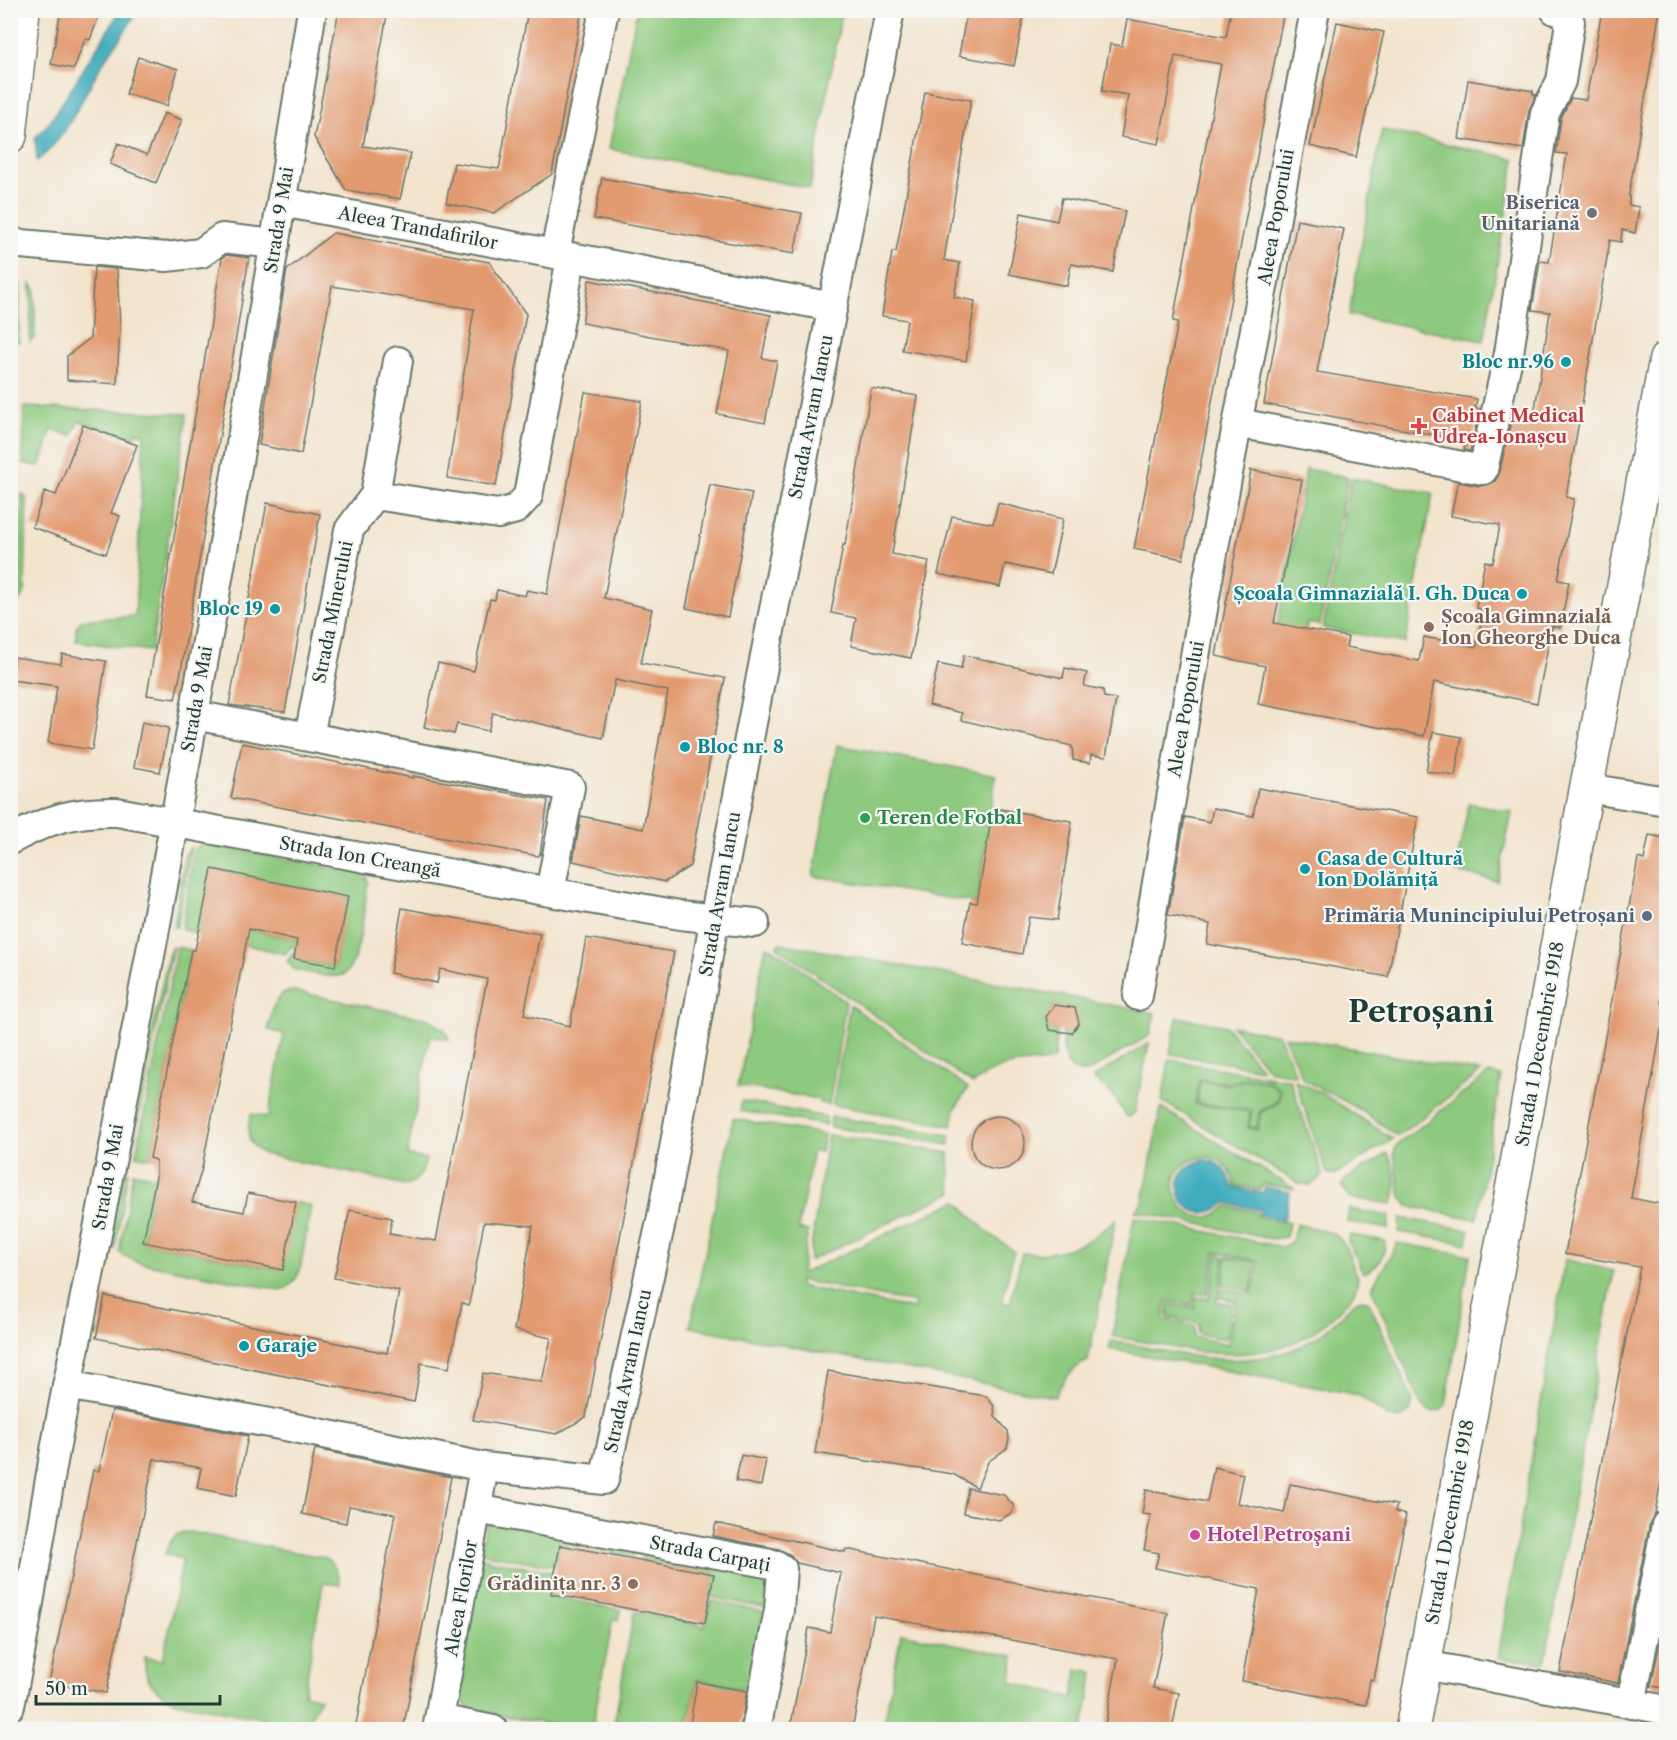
<svg xmlns="http://www.w3.org/2000/svg" width="1677" height="1740" viewBox="0 0 1677 1740" font-family="'Libre Caslon Text',serif">
<style>
.green{fill:#8dc97e;stroke:#568359;stroke-width:1.5;fill-rule:evenodd}
.water{fill:#3facbd;stroke:#2f7478;stroke-width:1.5}
.building{fill:#e29a6f}
.lines{fill:none;stroke-linecap:round;stroke-linejoin:round}
.minor-casing{stroke:#69776a;stroke-width:32}
.major-casing{stroke:#69776a;stroke-width:36}
.minor{stroke:#fff;stroke-width:28}
.major{stroke:#fff;stroke-width:33}
.worship-dot{fill:#6b7280;stroke:#f6f6f2;stroke-width:2}
.culture-dot{fill:#0f9aa8;stroke:#f6f6f2;stroke-width:2}
.health-dot{fill:#e0444e;stroke:#f6f6f2;stroke-width:2}
.education-dot{fill:#8d6e63;stroke:#f6f6f2;stroke-width:2}
.leisure-dot{fill:#2e9e5b;stroke:#f6f6f2;stroke-width:2}
.service-dot{fill:#5c6f8a;stroke:#f6f6f2;stroke-width:2}
.hotel-dot{fill:#d1479c;stroke:#f6f6f2;stroke-width:2}
.labels{text-anchor:middle;dominant-baseline:central;stroke-width:4.5;stroke-linejoin:round;paint-order:stroke}
.worship-label{font-size:18px;font-weight:bold;fill:#5b616d;stroke:#f6f6f2;text-anchor:end}
.street-label{font-size:18px;fill:#1f3d34;stroke:#f6f6f2}
.culture-label{font-size:18px;font-weight:bold;fill:#0d838f;stroke:#f6f6f2;text-anchor:end}
.health-label{font-size:18px;font-weight:bold;fill:#be3a42;stroke:#f6f6f2;text-anchor:start}
.education-label{font-size:18px;font-weight:bold;fill:#785e54;stroke:#f6f6f2;text-anchor:start}
.leisure-label{font-size:18px;font-weight:bold;fill:#27864d;stroke:#f6f6f2;text-anchor:start}
.service-label{font-size:18px;font-weight:bold;fill:#4e5e75;stroke:#f6f6f2;text-anchor:end}
.hotel-label{font-size:18px;font-weight:bold;fill:#b23c85;stroke:#f6f6f2;text-anchor:start}
.town-label{font-size:30px;font-weight:bold;fill:#1f3d34;stroke:#f6f6f2}
</style>
<rect width="100%" height="100%" fill="#f6f6f2"/>
<filter id="ink" filterUnits="userSpaceOnUse"><feTurbulence type="fractalNoise" baseFrequency=".0167" numOctaves="2"/><feDisplacementMap in="SourceGraphic" scale="12" xChannelSelector="R" yChannelSelector="G"/><feConvolveMatrix kernelMatrix="1 2 1 2 8 2 1 2 1" color-interpolation-filters="sRGB"/></filter>
<filter id="wash" filterUnits="userSpaceOnUse"><feTurbulence type="fractalNoise" baseFrequency=".008" numOctaves="4" result="noise"/><feDisplacementMap in="SourceGraphic" scale="24" xChannelSelector="R" yChannelSelector="G"/><feGaussianBlur stdDeviation="1.35" result="paint"/><feColorMatrix in="noise" values="0 0 0 0 0 0 0 0 0 0 0 0 0 0 0 0 0 1.4 0 .05"/><feComposite in="paint" operator="in"/></filter>
<g filter="url(#wash)">
<rect width="100%" height="100%" fill="#f3e4ce"/>
<path class="green" d="M637 11H842L810 188 609 149Z
M1382 130 1515 159 1484 341 1349 315Z
M14 284H20L19 342H14Z
M31 284 35 289V337L30 342Z
M24 407 187 414 151 651 76 641V627L82 620 135 616 144 434 137 432 134 438 79 421 72 436 51 430 41 464 37 466 23 463Z
M1306 469 1348 477 1320 625 1307 623 1298 671 1270 666Z
M1351 478 1433 493 1405 643 1323 628Z
M22 494 27 498 25 591 19 602Z
M837 745 996 775 977 903 813 876Z
M1469 803 1512 812 1498 881 1455 872Z
M203 843 366 874 368 882C365 900 360 970 342 975 329 979 308 972 295 970L287 961 295 951 294 959 335 966 347 897 212 869 199 934 182 929 194 849Z
M191 847 177 927H174L185 855Z
M247 929 297 940 296 947 292 946 285 954 242 944Z
M780 943 1155 1013 1150 1035 1086 1073C1061 1071 1063 1050 1063 1032L1072 1033 1079 1023 1075 1008 1054 1005 1046 1018 1049 1029 1057 1031 1054 1060C1020 1066 1003 1059 973 1084L777 947Z
M173 946 131 1153 127 1146 169 952Z
M766 946 772 948 846 1002 829 1105 819 1103V1099L738 1086Z
M177 947 191 950 150 1158 136 1155Z
M293 991 429 1019 445 1030 449 1039 430 1036 407 1155 426 1159C423 1172 419 1181 406 1185L264 1154C245 1144 247 1132 251 1114L268 1117 284 1034 268 1030 273 1007 283 993Z
M850 1005 968 1088 955 1109 952 1126 833 1105Z
M1177 1017 1226 1026 1262 1069 1170 1054Z
M1232 1026 1279 1035 1296 1076 1269 1070Z
M1284 1036 1481 1072 1398 1136 1361 1110 1303 1079Z
M1149 1043 1135 1112 1130 1117 1127 1116 1111 1093 1093 1078Z
M1169 1060 1290 1080 1323 1175 1311 1185 1298 1183 1162 1101ZM1246 1078 1268 1080 1280 1089 1279 1102 1260 1113 1258 1130 1248 1128 1250 1112 1195 1104 1199 1079 1229 1083Z
M1489 1073 1501 1076 1477 1219 1408 1206 1401 1197 1394 1153 1396 1146Z
M1245 1080 1268 1082 1279 1090 1278 1101 1259 1112 1257 1128 1249 1127 1252 1110 1197 1103 1200 1081 1230 1085Z
M1295 1081 1320 1092 1393 1139 1335 1175 1327 1173Z
M742 1101 826 1117 825 1125 740 1111Z
M1161 1108 1295 1189 1263 1184 1261 1190 1234 1185C1228 1138 1160 1157 1177 1198 1180 1205 1186 1212 1193 1215 1206 1220 1218 1215 1227 1206L1258 1212V1217L1289 1223 1286 1237 1272 1239 1135 1211 1143 1202Z
M831 1117 950 1135 949 1145 830 1127Z
M733 1119 824 1134 821 1152 813 1151 798 1229 808 1231 801 1274 957 1201 987 1232 1014 1251 1002 1302 1010 1304 1022 1253C1059 1257 1089 1245 1116 1219L1088 1361C1071 1367 1062 1382 1055 1397L690 1327ZM799 1280 915 1303 914 1309 799 1286Z
M828 1135 949 1153 950 1182 953 1192 809 1261Z
M1388 1153C1394 1166 1400 1190 1392 1204L1349 1198 1342 1186 1345 1180Z
M128 1171 115 1249 112 1241 122 1175Z
M133 1172 156 1177 143 1242 282 1270 296 1202 311 1206 300 1270C297 1279 290 1288 280 1290L137 1262 119 1253Z
M1349 1209 1390 1216 1388 1229 1347 1222Z
M1134 1217 1283 1247 1292 1241 1296 1224C1347 1236 1338 1230 1358 1278 1357 1294 1346 1304 1334 1315 1272 1377 1187 1349 1112 1336ZM1215 1252 1259 1261 1252 1294 1222 1289 1220 1298 1236 1301 1228 1344 1194 1337 1195 1326 1163 1319 1167 1301 1192 1305 1195 1293 1207 1295Z
M1401 1218 1469 1230 1467 1244 1399 1232Z
M1350 1235 1385 1241C1385 1256 1377 1269 1363 1273L1348 1241Z
M1397 1243 1470 1255 1446 1405 1440 1411 1431 1412 1421 1405 1372 1289C1373 1283 1392 1255 1397 1243Z
M1217 1255 1225 1257 1217 1302 1232 1304 1226 1339 1198 1334 1199 1323 1167 1317 1169 1304 1194 1308 1196 1297 1209 1299Z
M1227 1257 1256 1262 1251 1291 1222 1286Z
M1565 1259 1614 1271 1545 1663 1498 1658Z
M1362 1299 1369 1302 1413 1401 1410 1412 1400 1419 1386 1416 1359 1395 1109 1349 1111 1341C1177 1352 1254 1378 1315 1338 1331 1328 1343 1314 1356 1301Z
M487 1523 635 1545 633 1556 560 1543 554 1566 480 1553Z
M190 1532 326 1558C336 1565 338 1573 340 1585L323 1583 304 1694 320 1698 308 1723 297 1725 176 1702C156 1693 142 1679 145 1657L163 1660 183 1559 165 1554C170 1540 174 1532 190 1532Z
M644 1547 765 1571 770 1580 765 1608 710 1597 714 1574 641 1560Z
M479 1558 552 1572 550 1596 621 1610 619 1620 613 1619 592 1729H573L477 1711C467 1708 463 1703 460 1693Z
M711 1601 764 1612 749 1690 697 1680 687 1729 613 1730 634 1612 705 1626Z
M901 1633 1014 1656 1011 1682 1073 1698 1077 1669 1094 1672 1083 1729H883Z"/>
<path class="water" d="M120 11H137C128 29 116 44 104 61 82 96 70 135 37 161L35 138 50 122Z
M1204 1160C1221 1162 1229 1171 1232 1187L1263 1193 1265 1187 1290 1192 1284 1220 1260 1215 1261 1210 1226 1203C1186 1237 1154 1171 1204 1160Z"/>
<g id="blocks">
<path class="building" d="M61 10H101L90 40 85 39 74 69 51 64Z
M339 10H388L363 146 411 153 400 199 346 190 314 137Z
M528 10H582L552 174 494 213 446 203 454 163 499 169Z
M967 10H1025L1014 66 959 56Z
M1231 10H1284L1183 559 1134 549 1178 322 1173 321 1221 64 1175 56 1159 144 1121 137 1128 95 1102 91 1110 44 1122 46 1127 19 1226 37Z
M1602 10H1660L1629 194V205L1639 207 1635 233 1622 230 1621 242 1610 240 1566 497 1574 499 1558 580 1569 582 1560 628 1552 626 1537 703 1434 682 1424 736 1258 704 1265 666 1216 656 1251 470 1302 480 1274 623 1348 637 1346 647 1419 661 1424 637 1476 647 1484 610 1476 608 1485 561 1493 563 1500 525 1451 516 1456 490 1458 482 1480 486 1495 481 1499 474 1513 413 1534 415 1550 312 1532 310 1540 261 1549 262 1567 154 1556 153 1561 118 1571 98 1586 100Z
M1337 22 1384 32 1356 157 1310 146Z
M138 57 178 69 167 106 126 94Z
M1468 80 1533 91V94L1536 95 1529 110 1523 149 1459 139Z
M925 92 971 100 944 260 960 263 954 297 975 301 966 361 902 350 907 320 882 316 892 252H896Z
M164 113 182 120 156 183 110 164 118 143 147 155Z
M602 178 802 213 794 254 594 219Z
M1062 198 1125 211 1113 272 1071 264 1067 286 1009 274 1021 213 1057 221Z
M1297 220 1344 229 1317 372 1477 399 1475 408 1480 409 1470 451 1464 450 1466 441 1264 404Z
M333 233 489 262 526 314 496 486 447 478 474 309 332 286 301 454 259 445 287 270Z
M226 255 249 258 181 671 175 699 147 695 222 258Z
M94 267 117 269 120 326 117 384 67 380V356L90 338Z
M589 280 771 315 762 358 777 361 765 423 717 414 729 351 582 323Z
M871 388 918 396 892 554 929 561 911 658 851 646 856 618 831 613 843 545H845Z
M585 392 642 401 604 598 652 609 641 663 725 678 690 866 665 882 573 861 581 816 643 829 668 691 615 680 603 738 493 713 488 731 457 724 454 734 424 727 438 663 474 671 490 599 495 600 497 590 525 596 527 590 547 594Z
M83 425 137 445 111 513 120 516 106 554 32 527 45 491 56 495Z
M710 485 752 493 728 617 686 608Z
M267 503 320 514 285 712 229 705Z
M998 503 1063 519 1051 574 1005 564 1000 587 938 574 952 516 993 524Z
M62 654 106 661 92 750 48 743 57 686 11 680 14 657 61 664Z
M964 655 1063 678 1065 668 1087 673 1084 686 1103 690 1104 697 1116 699 1106 757 1091 755 1090 763 1073 760 1072 746 961 720 962 713 929 705 938 664 961 669Z
M142 722 169 728 160 772 134 767Z
M1433 732 1462 737 1455 776 1426 771Z
M242 743 413 778V776L548 800 540 854 538 856 231 798Z
M1258 788 1418 817 1388 977 1207 944 1210 924 1168 915 1185 817 1210 822 1213 808 1253 816Z
M993 808 1072 821 1057 920 1029 917 1022 954 962 943 970 902 977 903Z
M1649 835 1666 838V969L1661 1003H1666V1031L1661 1030 1631 1198 1666 1205V1454L1655 1513 1650 1522 1618 1683 1560 1672 1640 1267 1565 1254 1638 858 1644 860Z
M212 869 348 897 335 966 294 959 297 940 249 929 202 1168 192 1202 244 1212 248 1193 296 1202 283 1270 143 1242 156 1177V1160L150 1158 191 950H195Z
M402 908 540 934 524 1015 570 1026 586 938 674 952 586 1417 557 1434 473 1420 483 1373 542 1382 551 1338 514 1330 533 1226 484 1222 469 1305 462 1303 449 1368 421 1363 414 1402 96 1338 105 1296 387 1353 399 1291 334 1278 350 1210 392 1218 389 1234 436 1241 487 979 440 969 437 983 390 973Z
M1054 1005 1075 1008 1079 1023 1072 1033 1049 1030 1046 1017Z
M971 1143a27 27 0 1 1 54 0a27 27 0 1 1-54 0Z
M828 1371 986 1396 994 1406 995 1416 1008 1431 1009 1439 1007 1448 988 1462 977 1488 953 1474 815 1453Z
M112 1410 248 1436 236 1496 197 1488 201 1468 154 1459 106 1693 49 1683 93 1470 99 1471Z
M315 1449 451 1477 403 1730H355L395 1514 349 1506 346 1523 302 1514Z
M741 1455 766 1460 761 1486 736 1481Z
M1214 1467 1243 1474 1237 1503 1284 1513 1290 1484 1397 1505 1395 1512 1406 1515 1374 1680 1370 1679 1366 1705 1242 1681 1259 1589 1155 1568 1159 1553 1144 1550 1151 1515 1142 1514 1146 1490 1207 1502Z
M968 1488 1004 1495 1014 1506 1012 1513 999 1520 963 1513Z
M716 1523 845 1552 846 1549 1168 1613 1153 1688 1179 1693 1172 1730H1104L1118 1659 874 1616 852 1730H790L809 1628 830 1632 841 1573 797 1563 791 1555 779 1549 713 1536Z
M560 1545 714 1574 705 1623 551 1594Z
M1661 1637 1666 1638V1688L1651 1686Z
M697 1682 747 1691 740 1730H689Z"/>
</g>
</g>
<g filter="url(#ink)">
<use href="#blocks" fill-opacity="0" stroke="#69776a" stroke-width="1.5"/>
<g class="lines">
<defs>
<path id="minor" d="M282 202 833 307
M10 243 166 257 201 253 222 238 275 244
M555 253 604 10
M1238 423 1483 470 1509 353 1545 113 1561 81 1570 22 1563 12 1555 10
M375 495 498 514 516 509 528 496 571 257
M194 715 570 787 550 892
M309 737 349 530 375 495 398 361
M1587 788 1666 801
M10 840C49 819 73 811 117 812L550 892 680 915 755 923
M1138 996 1207 585 1315 10
M67 1385 285 1426 484 1467 604 1480 662 1217 718 899 890 10
M477 1509 776 1565 782 1569 779 1610 756 1730
M1424 1665 1666 1710
M1631 1704 1666 1525
M10 1706C32 1598 46 1489 68 1382 159 926 240 469 312 10
M439 1719 493 1730
M437 1730 484 1467"/>
<path id="major" d="M10 136 23 10
M1412 1730 1666 359"/>
</defs>
<use href="#minor" class="minor-casing"/>
<use href="#major" class="major-casing"/>
<use href="#minor" class="minor"/>
<use href="#major" class="major"/>
</g>
</g>
<circle class="worship-dot" cx="1592" cy="213" r="6"/>
<g class="culture-dot">
<circle cx="1566" cy="362" r="6"/>
<circle cx="1522" cy="594" r="6"/>
<circle cx="275" cy="609" r="6"/>
<circle cx="685" cy="747" r="6"/>
<circle cx="1305" cy="869" r="6"/>
<circle cx="244" cy="1346" r="6"/>
</g>
<path class="health-dot" d="M1416 417h6v6h6v6h-6v6h-6v-6h-6v-6h6z"/>
<g class="education-dot">
<circle cx="1429" cy="627" r="6"/>
<circle cx="633" cy="1584" r="6"/>
</g>
<circle class="leisure-dot" cx="865" cy="818" r="6"/>
<circle class="service-dot" cx="1647" cy="916" r="6"/>
<circle class="hotel-dot" cx="1195" cy="1535" r="6"/>
<g class="labels">
<g class="worship-label">
<text x="1580" y="203">Biserica<tspan x="1580" dy="21">Unitariană</tspan></text>
</g>
<g class="street-label">
<text transform="translate(1276 217) rotate(-80)">Aleea Poporului</text>
<text transform="translate(279 220) rotate(-81)">Strada 9 Mai</text>
<text transform="translate(418 228) rotate(11)">Aleea Trandafirilor</text>
<text transform="translate(811 417) rotate(-79)">Strada Avram Iancu</text>
<text transform="translate(333 612) rotate(-79)">Strada Minerului</text>
<text transform="translate(197 699) rotate(-80)">Strada 9 Mai</text>
<text transform="translate(1186 709) rotate(-80)">Aleea Poporului</text>
<text transform="translate(360 857) rotate(10)">Strada Ion Creangă</text>
<text transform="translate(720 894) rotate(-80)">Strada Avram Iancu</text>
<text transform="translate(1540 1044) rotate(-80)">Strada 1 Decembrie 1918</text>
<text transform="translate(108 1177) rotate(-80)">Strada 9 Mai</text>
<text transform="translate(628 1371) rotate(-78)">Strada Avram Iancu</text>
<text transform="translate(1450 1522) rotate(-80)">Strada 1 Decembrie 1918</text>
<text transform="translate(710 1554) rotate(11)">Strada Carpați</text>
<text transform="translate(461 1598) rotate(-80)">Aleea Florilor</text>
</g>
<g class="culture-label">
<text x="1554" y="362">Bloc nr.96</text>
<text x="1510" y="594">Școala Gimnazială I. Gh. Duca</text>
<text x="263" y="609">Bloc 19</text>
<text x="697" y="747" text-anchor="start">Bloc nr. 8</text>
<text x="1317" y="859" text-anchor="start">Casa de Cultură<tspan x="1317" dy="21">Ion Dolămiță</tspan></text>
<text x="256" y="1346" text-anchor="start">Garaje</text>
</g>
<g class="health-label">
<text x="1432" y="416">Cabinet Medical<tspan x="1432" dy="21">Udrea-Ionașcu</tspan></text>
</g>
<g class="education-label">
<text x="1441" y="617">Școala Gimnazială<tspan x="1441" dy="21">Ion Gheorghe Duca</tspan></text>
<text x="621" y="1584" text-anchor="end">Grădinița nr. 3</text>
</g>
<g class="leisure-label">
<text x="877" y="818">Teren de Fotbal</text>
</g>
<g class="service-label">
<text x="1635" y="916">Primăria Munincipiului Petroșani</text>
</g>
<g class="hotel-label">
<text x="1207" y="1535">Hotel Petroşani</text>
</g>
<g class="town-label">
<text x="1421" y="1011">Petroșani</text>
</g>
</g>
<rect width="1677" height="1740" fill="none" stroke="#f6f6f2" stroke-width="36"/>
<path d="M36 1695v9h184v-9" fill="none" stroke="#1f3d34" stroke-width="3"/>
<text x="45" y="1695" font-size="18" fill="#1f3d34" stroke="#f6f6f2" stroke-width="4.5" paint-order="stroke">50 m</text>
</svg>
